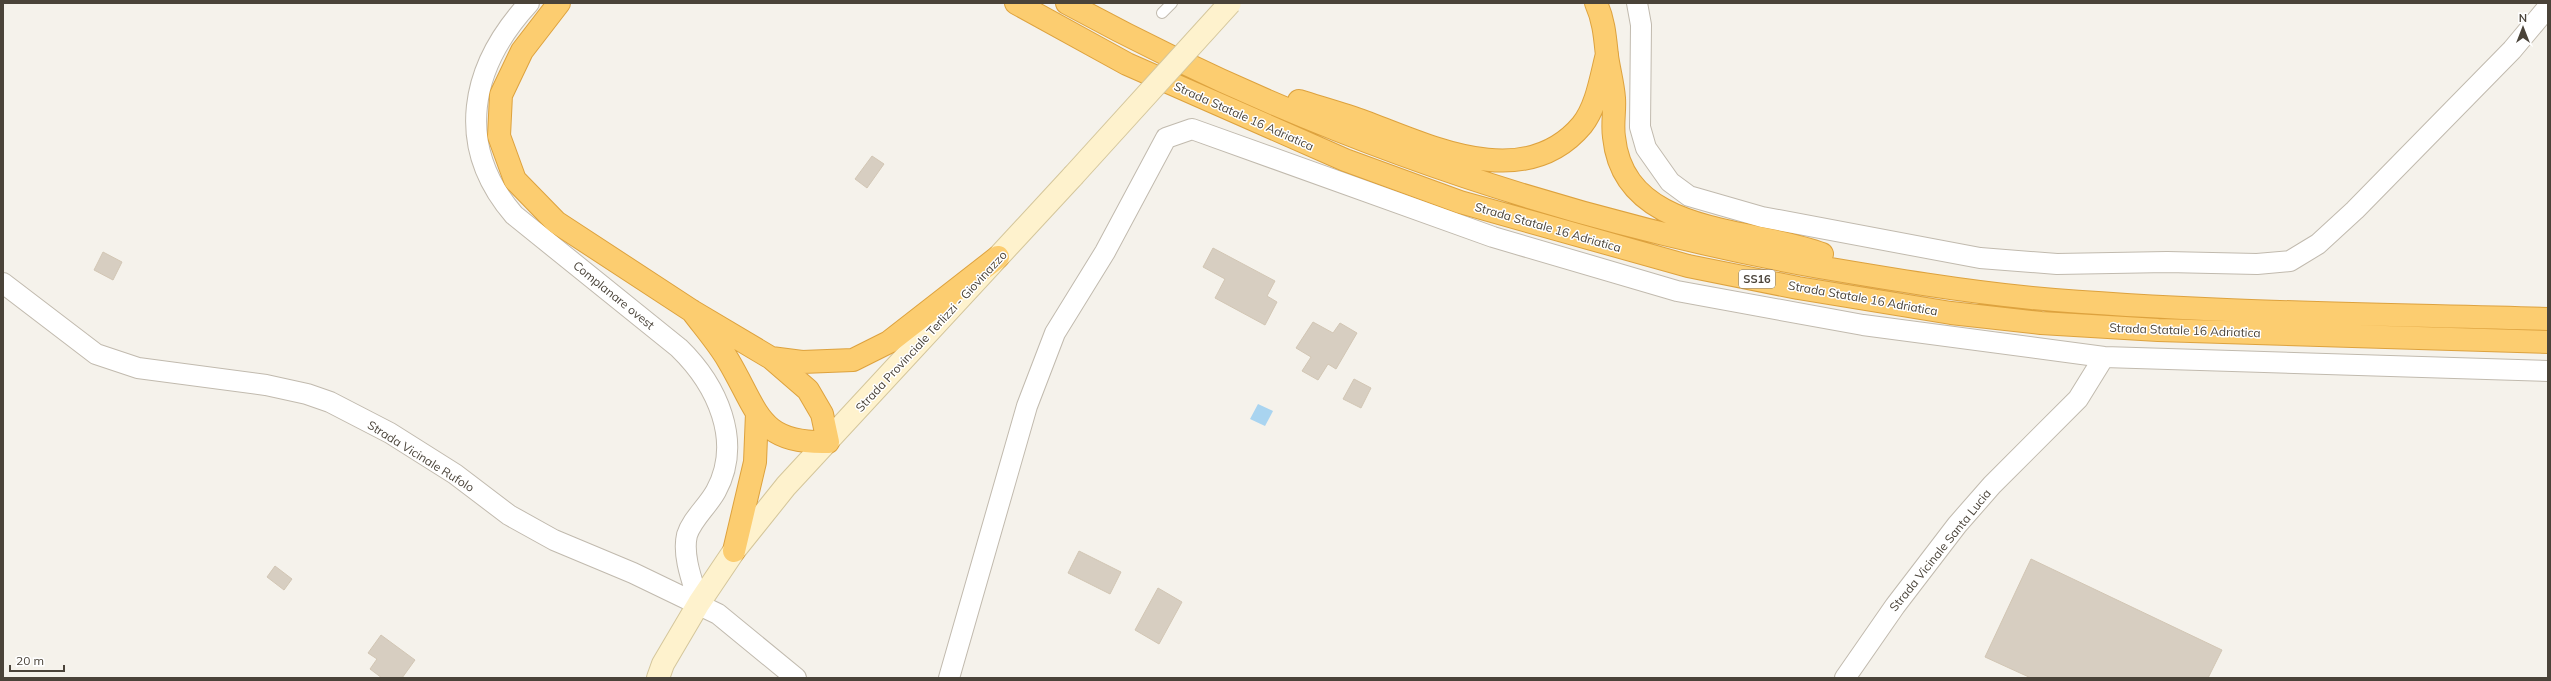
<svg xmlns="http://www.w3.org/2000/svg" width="2551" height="681" viewBox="0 0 2551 681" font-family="Mulish,sans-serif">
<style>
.water{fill:#a9d4f0}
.building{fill:#d7cec1;stroke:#d2c6b4}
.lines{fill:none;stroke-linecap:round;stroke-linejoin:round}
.lane-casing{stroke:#c1baae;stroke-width:12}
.street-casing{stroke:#c1baae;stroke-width:22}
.secondary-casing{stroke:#d4c69b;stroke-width:24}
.highway-casing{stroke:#dda23e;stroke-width:24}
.lane{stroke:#fff;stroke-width:10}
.street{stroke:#fff;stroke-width:20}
.secondary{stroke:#fef2cd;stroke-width:22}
.highway{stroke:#fccd70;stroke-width:22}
.secondary-bridge-casing{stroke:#d4c69b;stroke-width:24;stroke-linecap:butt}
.secondary-bridge{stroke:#fef2cd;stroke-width:22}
.labels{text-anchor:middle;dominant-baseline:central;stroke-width:3;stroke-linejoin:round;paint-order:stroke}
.shield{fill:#fff;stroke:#807b74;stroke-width:1}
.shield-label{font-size:11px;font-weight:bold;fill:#4a4339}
.street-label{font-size:12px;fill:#4a4339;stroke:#fff}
</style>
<rect width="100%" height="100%" fill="#f5f2eb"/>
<path class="water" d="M1258 404 1273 411 1265 426 1250 419Z"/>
<path class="building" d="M872 156 884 164 867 188 855 179Z
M1213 248 1275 281 1267 296 1277 302 1265 325 1215 298 1225 279 1203 267Z
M103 252 122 262 113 280 94 270Z
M1313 322 1333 333 1340 323 1357 333 1336 369 1328 364 1318 380 1302 371 1311 357 1296 348Z
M1354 379 1371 388 1361 408 1343 399Z
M1079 551 1121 572 1110 594 1068 573Z
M2031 559 2222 650 2208 678H2031L1985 657Z
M275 566 292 579 284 590 267 577Z
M1158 588 1182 602 1159 644 1135 630Z
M381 635 415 660 402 678H382L370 669 377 659 368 653Z"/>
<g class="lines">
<defs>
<path id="lane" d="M1162 13 1172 3"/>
<path id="street" d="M529 3C470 67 454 145 514 215L679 348C717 385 743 441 716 491 708 506 692 519 687 535 682 556 693 583 699 603
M1637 3 1641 25 1640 127 1646 148 1670 182 1689 196 1762 217 1980 258 2057 264 2167 262 2257 264 2290 261 2318 244 2355 210 2512 50 2548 7
M3 283 96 354 138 368 266 385 307 394 330 402 390 433 455 474 509 515 554 540 633 573 718 614 796 678
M949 678 1027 406 1055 333 1105 252 1166 138 1192 129 1493 237 1677 291 1863 325 2104 357 2548 371
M1845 678 1895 606 1957 525 1992 485 2078 399 2104 357"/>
<path id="secondary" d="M658 678 663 664 699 603 734 551 786 486 1073 176"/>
<path id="highway" d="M559 3 522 51 501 95 499 136 515 180 556 222 692 311 771 358 808 390 822 414 828 442C758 444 759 412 728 360 718 343 704 327 692 311
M1016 3 1127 64 1345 160 1460 202 1688 266 1798 288 1951 313 2041 323 2158 330 2548 342
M1067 3C1303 132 1555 219 1819 267 1890 279 1961 291 2032 298 2203 313 2376 314 2548 319
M1596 3C1604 21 1605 37 1607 56 1609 70 1613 84 1614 98 1615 111 1612 124 1614 137 1624 237 1752 227 1822 254
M1299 101C1321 108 1343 114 1365 122 1431 147 1525 193 1582 125 1597 106 1601 77 1607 54
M771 358 802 362 853 360 889 342 998 257
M734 551 755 462 757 413"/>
</defs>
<use href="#lane" class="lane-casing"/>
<use href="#street" class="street-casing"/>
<use href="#secondary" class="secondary-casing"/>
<use href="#highway" class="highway-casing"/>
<use href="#lane" class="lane"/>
<use href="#street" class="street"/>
<use href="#secondary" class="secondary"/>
<use href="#highway" class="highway"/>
<defs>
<path id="secondary-bridge" d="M1073 176 1230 3"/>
</defs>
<use href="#secondary-bridge" class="secondary-bridge-casing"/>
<use href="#secondary-bridge" class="secondary-bridge"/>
</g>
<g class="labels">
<rect class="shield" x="1739" y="270" width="36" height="18" rx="3"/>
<g class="shield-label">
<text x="1757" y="279">SS16</text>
</g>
<g class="street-label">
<text transform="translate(1244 116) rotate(24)">Strada Statale 16 Adriatica</text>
<text transform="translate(1548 227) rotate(16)">Strada Statale 16 Adriatica</text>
<text transform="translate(614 295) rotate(39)">Complanare ovest</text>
<text transform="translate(1863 298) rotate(10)">Strada Statale 16 Adriatica</text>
<text transform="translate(2185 330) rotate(2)">Strada Statale 16 Adriatica</text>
<text transform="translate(931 331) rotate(-47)">Strada Provinciale Terlizzi - Giovinazzo</text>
<text transform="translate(421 456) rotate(32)">Strada Vicinale Rufolo</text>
<text transform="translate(1940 550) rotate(-51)">Strada Vicinale Santa Lucia</text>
</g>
</g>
<rect width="2551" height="681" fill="none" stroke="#4a4339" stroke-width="8"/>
<g transform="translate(2523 28)" stroke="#ffffff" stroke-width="3" paint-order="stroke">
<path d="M0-3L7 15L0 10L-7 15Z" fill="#4a4339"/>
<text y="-6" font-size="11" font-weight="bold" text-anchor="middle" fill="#4a4339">N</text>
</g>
<path d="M10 665v6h54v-6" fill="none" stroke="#4a4339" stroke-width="2"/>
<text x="16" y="665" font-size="12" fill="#4a4339" stroke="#ffffff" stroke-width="3" paint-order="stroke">20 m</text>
</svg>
